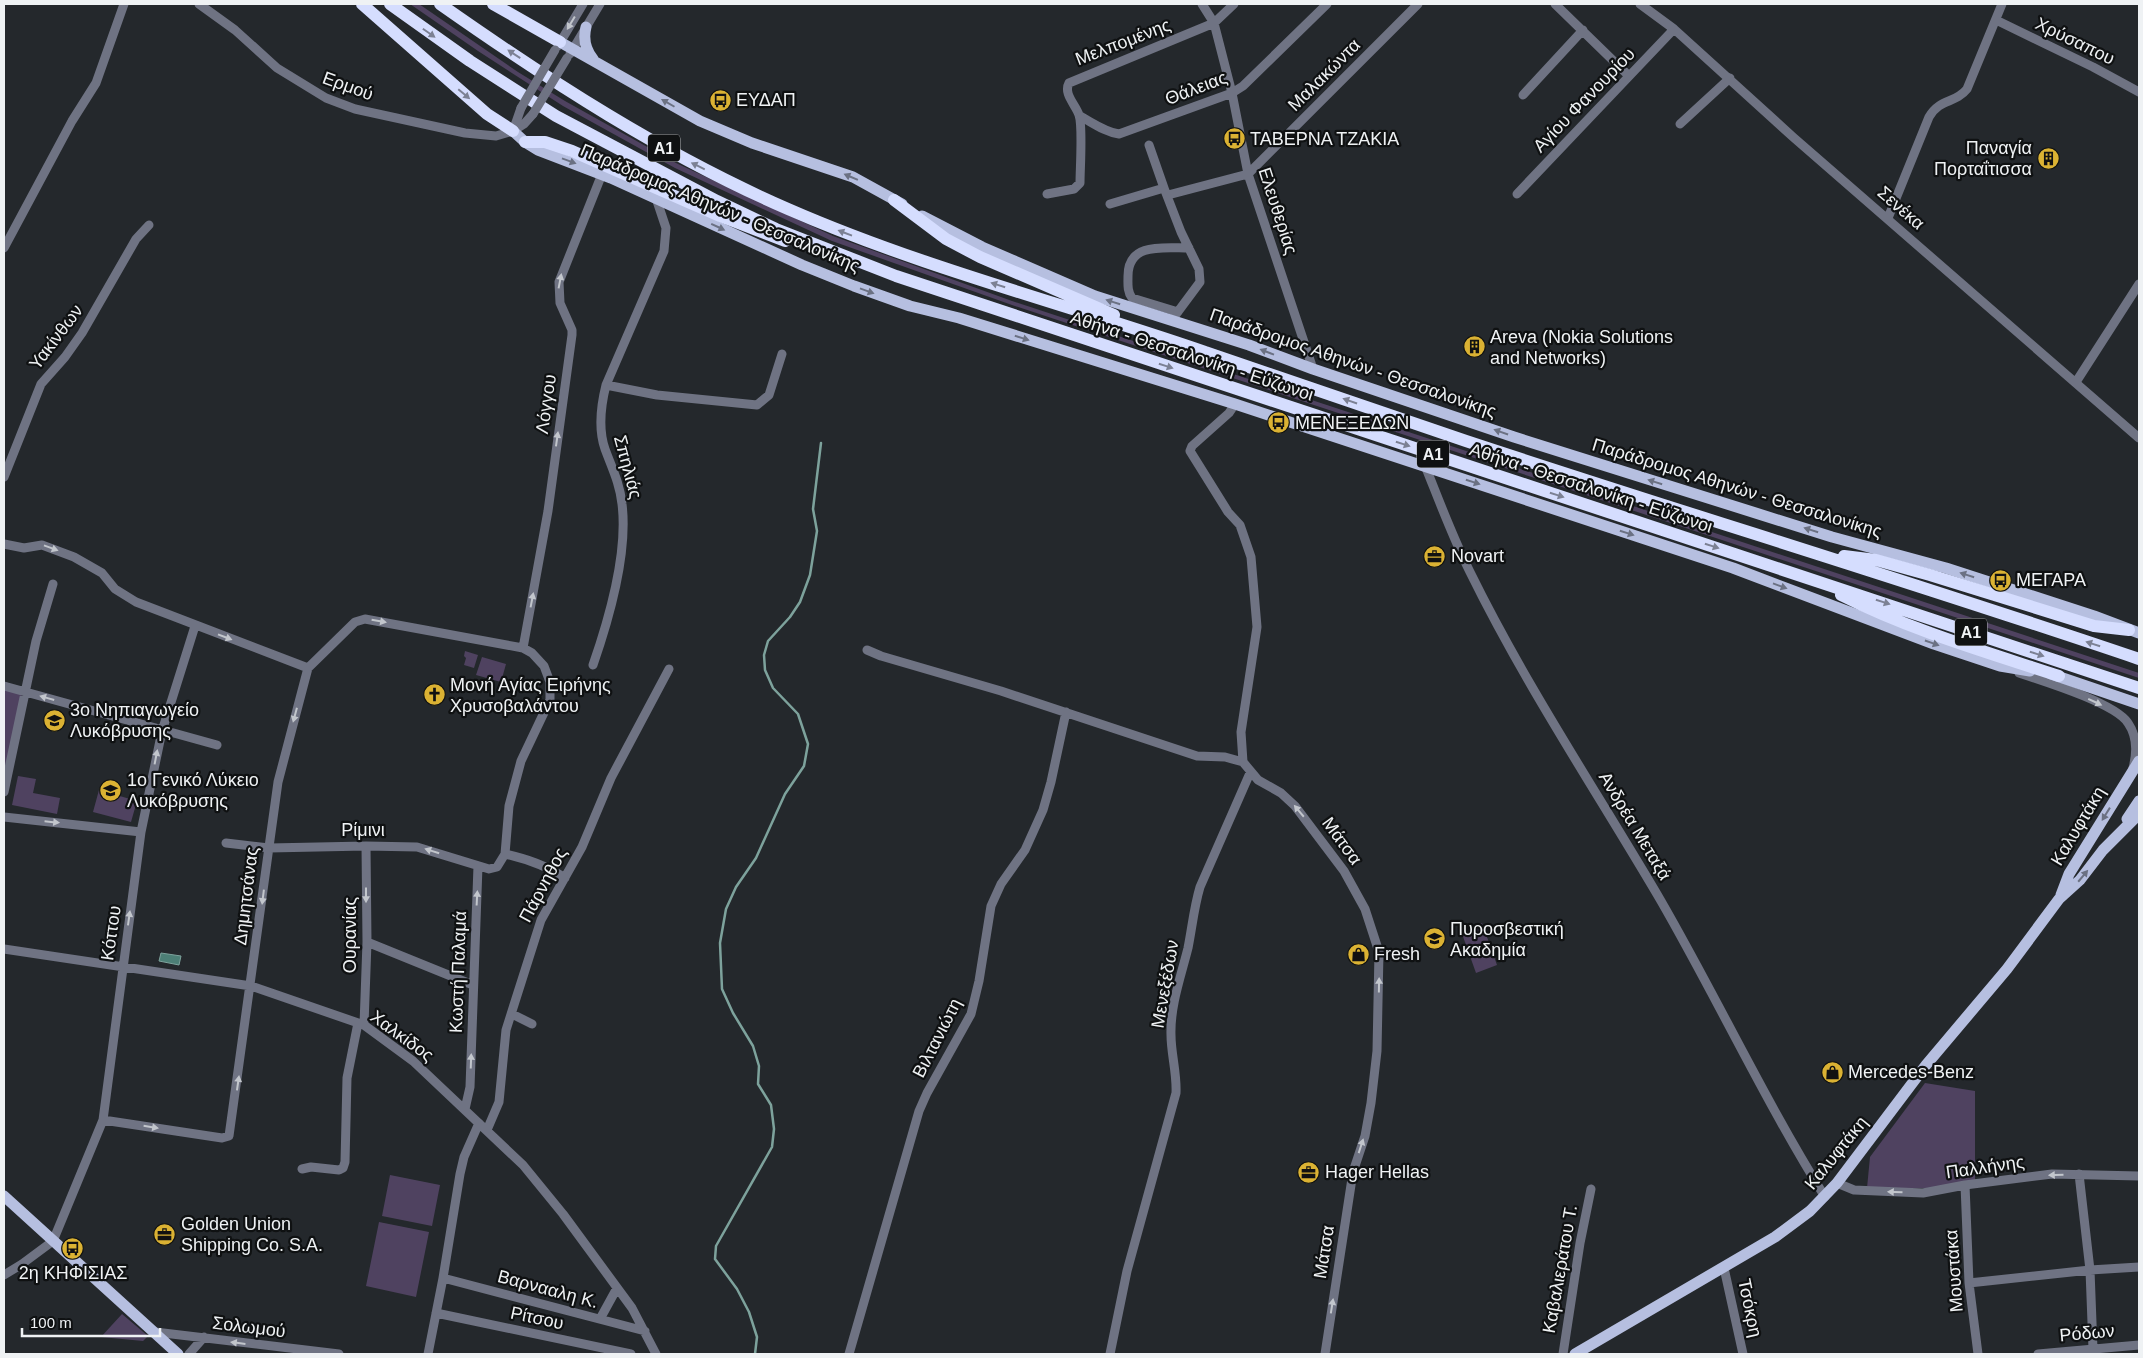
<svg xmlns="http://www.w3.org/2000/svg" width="2143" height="1358" viewBox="0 0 2143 1358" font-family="Arial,sans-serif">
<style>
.green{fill:#4f4260}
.water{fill:#4c7f76;stroke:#7da29c}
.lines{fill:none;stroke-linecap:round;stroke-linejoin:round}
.stream{stroke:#7da29c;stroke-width:2.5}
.minor{stroke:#6f7383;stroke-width:9}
.major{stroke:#b6bfe0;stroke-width:11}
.highway{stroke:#d5ddfe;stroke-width:12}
.minor-bridge{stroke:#6f7383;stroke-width:9}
.oneway{fill:#c2c6cc}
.oneway2{fill:#7c8194}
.oneway3{fill:#6b7183}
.labels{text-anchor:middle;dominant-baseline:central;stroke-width:4.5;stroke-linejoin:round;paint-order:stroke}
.shield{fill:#0f1112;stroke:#acaeb0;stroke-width:1}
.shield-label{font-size:16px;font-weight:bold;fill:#eff2f4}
.street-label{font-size:18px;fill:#eff2f4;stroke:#0f1112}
.poi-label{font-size:18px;fill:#eff2f4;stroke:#0f1112;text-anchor:start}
</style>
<rect width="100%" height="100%" fill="#24282c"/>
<path class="green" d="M410 4H419L518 72 565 101 676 163 833 236 1012 301 2139 673V678L1012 305 832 241 675 168 563 106 478 51Z
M465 651 478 655 474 668 464 665 466 658 464 656Z
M482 657 506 664 501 682 476 675Z
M4 688 22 693 4 775Z
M18 776 36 779 33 793 60 798 57 814 12 805Z
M99 790 137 801 131 822 93 812Z
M1482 923 1497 965 1476 973 1461 931Z
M1925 1083 1975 1091V1181L1933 1188H1867L1870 1157Z
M390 1175 440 1185 432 1226 382 1216Z
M379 1222 429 1232 416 1297 366 1286Z
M122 1314 148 1336 143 1341 101 1337Z"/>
<path class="water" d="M161 953 181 956 179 965 159 961Z"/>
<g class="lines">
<path class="stream" d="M755 1354 757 1337 749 1312 737 1289 715 1259 716 1246 772 1147 774 1129 771 1105 758 1084 759 1066 753 1046 733 1013 722 989 720 943 726 909 736 887 756 858 785 794 804 766 808 744 798 714 773 688 765 670 764 655 768 641 790 617 800 602 810 575 817 531 813 509 821 443"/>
<path class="minor" d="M199 4 235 30 277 68 326 98 355 109 465 133 496 136 513 131 524 124 533 114
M1202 4 1214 23 1232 93 1248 174 1313 369
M1555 4 1629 76
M1640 4 1674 29 1793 137 2139 438
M1996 20 2093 67 2139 92
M558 46 583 4
M570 54 600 4
M1523 95 1583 30
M1080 116C1093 123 1105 132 1119 134L1232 93 1243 86 1327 4
M1680 124 1730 78
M513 131 521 108
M1164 188 1181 232 1199 269 1200 282 1174 317
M1047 194 1074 189 1080 183C1080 169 1083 126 1079 115 1076 105 1063 94 1069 83L1214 23 1234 4
M1517 194 1674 29
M1168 195 1248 174 1418 4
M1110 204 1164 188 1149 145
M1888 218 1929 117C1940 98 1955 104 1967 89L2002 4
M4 248 72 121 96 83 124 4
M1178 312 1132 298C1127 291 1128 284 1128 276 1128 242 1164 248 1189 248
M2076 382 2139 284
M606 385 657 395 757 405 769 395 782 354
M1235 404 1229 413 1192 446 1190 451 1228 512 1240 525 1251 557 1257 627 1241 732 1243 762 1258 780 1281 793 1295 806 1344 871 1365 909 1379 952 1377 1051 1371 1103 1365 1136 1353 1172 1325 1354
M1426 468C1440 503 1453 538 1470 572 1526 686 1597 792 1661 901 1717 998 1765 1101 1825 1197
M4 477 41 384 65 357 82 333 136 239 149 225
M4 544 24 548 42 545 74 557 102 573 115 589 136 602 308 668 355 622 365 619 523 648 532 653 544 666 550 682V700L521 761 509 806 505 854 497 867 489 869 417 847 366 846 269 848 226 843
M523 648 548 511 572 335V330L560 303 559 282 602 174
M867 650 881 656 1001 691 1197 756 1225 757 1243 762
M593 665C609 619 628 552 622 504 620 484 612 468 605 449 598 429 601 405 606 385L664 251 666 228 656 198
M2019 673C2043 681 2115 703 2128 723 2137 736 2137 753 2133 768
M4 686 217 745
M4 792 36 641 53 584
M4 817 141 832
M505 854C527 859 545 865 565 878
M367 942 473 985
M4 949 251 986 364 1025 413 1061 523 1165 563 1214 632 1308 656 1354
M512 1014 532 1024
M364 1025 367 942 366 846
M465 1109 470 1087 478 866
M103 1120 222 1138 229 1136 278 782 308 668
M487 1130 499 1102 506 1030 541 920 582 847 611 778 669 669
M302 1169 311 1167 339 1170 343 1168 345 1162 347 1078 358 1023
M2079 1174 2090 1270 2093 1349
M1837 1183 1854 1190 1923 1193 1965 1185 2052 1174 2139 1176
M1965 1185 1969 1283 1978 1354
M1724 1268 1743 1354
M4 1275 22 1264 53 1241 103 1120 141 832 162 731 195 626
M443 1278 645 1331
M1969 1283 2090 1270 2139 1267
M436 1313 631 1354
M600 1319 617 1288
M155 1332 339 1354
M189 1354 204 1337
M428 1354 443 1278 460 1174 464 1157 479 1123
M849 1354 919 1111 927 1093 971 1014 979 981 991 906 1001 884 1025 850 1043 810 1051 782 1066 712
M1110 1354 1127 1271 1176 1093C1177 1073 1171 1054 1171 1035 1170 1006 1181 976 1188 948 1192 928 1194 907 1200 887L1250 773
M1563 1354 1580 1243 1591 1189
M2038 1354 2139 1345"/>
<path class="major" d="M586 27C583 39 585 49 593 59
M560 42 700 121 752 143 853 177 902 204
M513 131 525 142 538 150 611 178 802 265 854 286 910 306 959 318 1235 404 1733 568 1934 644 2000 666 2030 671
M922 216 982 247 1095 296 1249 345 1313 369 1514 437 1832 537 1946 568 2094 616 2139 633
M2051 674 2139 704
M2127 819 2139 801
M2061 895 2069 874 2139 761
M4 1196 178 1354
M1575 1354 1775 1237 1810 1211 1837 1183 1926 1065 2007 969 2059 899 2080 880 2103 850 2139 814"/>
<path class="highway" d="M362 4 487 114 513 131
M390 4 470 61 556 116 717 201 776 229 896 276 2139 688
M440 4C551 82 664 155 788 209 923 268 1066 304 1205 352 1292 382 1379 412 1466 441 1690 515 1916 583 2139 659
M493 4 560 42
M525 142H545L572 151 720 216 785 241
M894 200 946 239 980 257 1114 315
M1844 556 1876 560 1930 575 2094 626 2129 630
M1841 595C1910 630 1986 652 2059 676"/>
<path class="minor-bridge" d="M521 108 555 50
M533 114 567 58"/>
</g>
<defs><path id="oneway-solid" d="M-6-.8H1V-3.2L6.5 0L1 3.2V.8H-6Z" transform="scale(1.25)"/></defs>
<g class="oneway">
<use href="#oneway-solid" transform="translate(571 23) rotate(121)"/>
<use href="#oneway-solid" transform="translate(560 281) rotate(-79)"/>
<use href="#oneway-solid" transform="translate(557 439) rotate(-82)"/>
<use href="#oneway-solid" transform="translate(51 548) rotate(20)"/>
<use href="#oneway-solid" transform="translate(532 600) rotate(-79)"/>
<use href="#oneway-solid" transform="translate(379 621) rotate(10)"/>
<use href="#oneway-solid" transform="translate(225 637) rotate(21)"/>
<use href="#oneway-solid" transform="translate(47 698) rotate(-164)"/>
<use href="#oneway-solid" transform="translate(2095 702) rotate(25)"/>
<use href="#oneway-solid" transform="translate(295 715) rotate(105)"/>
<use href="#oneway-solid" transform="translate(156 757) rotate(-79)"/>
<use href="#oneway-solid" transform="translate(1299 811) rotate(-130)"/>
<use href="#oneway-solid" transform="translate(52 822) rotate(6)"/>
<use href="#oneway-solid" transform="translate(432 851) rotate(-162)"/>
<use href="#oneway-solid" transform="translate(366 895) rotate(90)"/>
<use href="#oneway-solid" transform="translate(263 897) rotate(97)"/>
<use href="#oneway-solid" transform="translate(477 898) rotate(-87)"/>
<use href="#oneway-solid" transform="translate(129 918) rotate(-82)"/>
<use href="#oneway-solid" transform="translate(1379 985) rotate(-89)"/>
<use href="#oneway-solid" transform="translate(471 1061) rotate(-88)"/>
<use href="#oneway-solid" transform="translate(238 1083) rotate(-82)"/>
<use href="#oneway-solid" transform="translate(151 1127) rotate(9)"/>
<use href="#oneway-solid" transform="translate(1361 1146) rotate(-72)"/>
<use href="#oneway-solid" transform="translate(2056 1175) rotate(178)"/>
<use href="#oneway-solid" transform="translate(1895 1192) rotate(-178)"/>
<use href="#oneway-solid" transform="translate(1332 1306) rotate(-81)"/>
<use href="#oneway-solid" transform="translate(238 1343) rotate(-173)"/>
</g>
<g class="oneway2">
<use href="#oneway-solid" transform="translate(429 33) rotate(35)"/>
<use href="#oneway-solid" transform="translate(514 54) rotate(-147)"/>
<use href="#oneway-solid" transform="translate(464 94) rotate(40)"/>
<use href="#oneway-solid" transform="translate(698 166) rotate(-154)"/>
<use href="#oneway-solid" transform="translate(845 233) rotate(-159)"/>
<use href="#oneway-solid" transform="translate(998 285) rotate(-163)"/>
<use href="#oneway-solid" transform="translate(1166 366) rotate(18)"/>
<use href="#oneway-solid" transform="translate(1350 401) rotate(-161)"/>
<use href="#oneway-solid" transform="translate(1403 444) rotate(18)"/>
<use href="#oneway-solid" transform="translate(1557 495) rotate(18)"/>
<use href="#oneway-solid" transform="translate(1712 546) rotate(18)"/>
<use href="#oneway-solid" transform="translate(1883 602) rotate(18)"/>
<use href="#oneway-solid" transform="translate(2093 644) rotate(-162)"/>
<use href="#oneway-solid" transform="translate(2037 654) rotate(18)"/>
</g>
<g class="oneway3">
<use href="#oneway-solid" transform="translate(668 103) rotate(-150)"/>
<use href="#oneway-solid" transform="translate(569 161) rotate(20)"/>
<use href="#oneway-solid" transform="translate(851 177) rotate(-157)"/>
<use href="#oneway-solid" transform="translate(718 227) rotate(25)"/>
<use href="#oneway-solid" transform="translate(867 291) rotate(20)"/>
<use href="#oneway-solid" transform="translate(1113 302) rotate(-162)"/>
<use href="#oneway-solid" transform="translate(1022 338) rotate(17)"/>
<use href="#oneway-solid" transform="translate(1267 352) rotate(-159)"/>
<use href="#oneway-solid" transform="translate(1501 432) rotate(-161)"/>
<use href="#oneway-solid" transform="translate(1473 482) rotate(18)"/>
<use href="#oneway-solid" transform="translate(1655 482) rotate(-163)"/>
<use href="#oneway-solid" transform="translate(1811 530) rotate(-162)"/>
<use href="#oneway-solid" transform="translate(1627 533) rotate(18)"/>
<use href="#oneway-solid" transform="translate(1967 575) rotate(-162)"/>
<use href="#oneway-solid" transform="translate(1780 586) rotate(20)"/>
<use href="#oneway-solid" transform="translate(1932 643) rotate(19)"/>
<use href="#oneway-solid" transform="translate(2106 814) rotate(122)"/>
<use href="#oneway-solid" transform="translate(2083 876) rotate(-50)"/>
</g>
<defs>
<symbol id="bus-disc" viewBox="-11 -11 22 22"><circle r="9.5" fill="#dbb233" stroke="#0f1112"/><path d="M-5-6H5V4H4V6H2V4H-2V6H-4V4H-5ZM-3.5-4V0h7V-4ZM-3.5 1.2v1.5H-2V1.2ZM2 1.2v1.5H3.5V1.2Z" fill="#111"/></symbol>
<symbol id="building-disc" viewBox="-11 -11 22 22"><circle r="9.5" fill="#dbb233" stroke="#0f1112"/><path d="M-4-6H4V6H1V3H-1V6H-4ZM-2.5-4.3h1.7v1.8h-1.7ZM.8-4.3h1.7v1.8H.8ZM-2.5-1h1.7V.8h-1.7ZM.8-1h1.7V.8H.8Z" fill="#111"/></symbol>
<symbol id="office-disc" viewBox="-11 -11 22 22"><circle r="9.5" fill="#dbb233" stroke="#0f1112"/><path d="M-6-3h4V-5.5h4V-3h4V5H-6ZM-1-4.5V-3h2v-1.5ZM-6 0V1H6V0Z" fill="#111"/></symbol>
<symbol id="church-disc" viewBox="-11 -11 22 22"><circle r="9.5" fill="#dbb233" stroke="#0f1112"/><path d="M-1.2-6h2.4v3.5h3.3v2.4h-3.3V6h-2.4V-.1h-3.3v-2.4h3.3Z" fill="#111"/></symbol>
<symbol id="school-disc" viewBox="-11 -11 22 22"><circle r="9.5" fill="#dbb233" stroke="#0f1112"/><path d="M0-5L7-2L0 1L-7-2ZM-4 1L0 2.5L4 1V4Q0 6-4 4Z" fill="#111"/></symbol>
<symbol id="shop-disc" viewBox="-11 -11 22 22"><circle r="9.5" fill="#dbb233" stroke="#0f1112"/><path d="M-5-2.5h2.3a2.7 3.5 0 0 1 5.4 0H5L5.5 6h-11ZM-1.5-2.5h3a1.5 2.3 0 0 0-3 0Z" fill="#111"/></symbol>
</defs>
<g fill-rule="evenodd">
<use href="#bus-disc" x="708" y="88" width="25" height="25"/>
<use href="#bus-disc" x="1222" y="126" width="25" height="25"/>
<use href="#building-disc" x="2036" y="146" width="25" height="25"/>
<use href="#building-disc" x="1462" y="334" width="25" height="25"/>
<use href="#bus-disc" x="1266" y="410" width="25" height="25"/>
<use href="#office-disc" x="1422" y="544" width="25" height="25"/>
<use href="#bus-disc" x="1988" y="568" width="25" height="25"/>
<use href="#church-disc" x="422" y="682" width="25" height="25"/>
<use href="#school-disc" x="42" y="708" width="25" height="25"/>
<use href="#school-disc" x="98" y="778" width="25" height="25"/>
<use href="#school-disc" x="1422" y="926" width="25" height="25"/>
<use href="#shop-disc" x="1346" y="942" width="25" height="25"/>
<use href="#shop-disc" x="1820" y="1060" width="25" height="25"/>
<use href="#office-disc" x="1296" y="1160" width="25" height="25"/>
<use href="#office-disc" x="152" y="1222" width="25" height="25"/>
<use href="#bus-disc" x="60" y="1236" width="25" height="25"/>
</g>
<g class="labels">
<g class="shield">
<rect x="648" y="134.5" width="32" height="27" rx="4"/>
<rect x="1417" y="440.5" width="32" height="27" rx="4"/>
<rect x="1955" y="618.5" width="32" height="27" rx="4"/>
</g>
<g class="shield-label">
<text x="664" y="148">Α1</text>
<text x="1433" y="454">Α1</text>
<text x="1971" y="632">Α1</text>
</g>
<g class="street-label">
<text transform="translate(2075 41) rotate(26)">Χρύσαπου</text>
<text transform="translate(1123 42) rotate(-21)">Μελπομένης</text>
<text transform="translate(1324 75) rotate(-45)">Μαλακώντα</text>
<text transform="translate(348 86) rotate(20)">Ερμού</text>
<text transform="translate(1196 88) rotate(-21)">Θάλειας</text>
<text transform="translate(1584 100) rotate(-46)">Αγίου Φανουρίου</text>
<text transform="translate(720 208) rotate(23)">Παράδρομος Αθηνών - Θεσσαλονίκης</text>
<text transform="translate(1901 208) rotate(41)">Σενέκα</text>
<text transform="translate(1278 211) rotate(72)">Ελευθερίας</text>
<text transform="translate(56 337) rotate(-53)">Υακίνθων</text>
<text transform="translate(1192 356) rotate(18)">Αθήνα - Θεσσαλονίκη - Εύζωνοι</text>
<text transform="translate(1353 363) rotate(19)">Παράδρομος Αθηνών - Θεσσαλονίκης</text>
<text transform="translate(546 404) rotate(-82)">Λόγγου</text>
<text transform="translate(628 467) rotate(75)">Σπηλιάς</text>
<text transform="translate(1591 488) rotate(18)">Αθήνα - Θεσσαλονίκη - Εύζωνοι</text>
<text transform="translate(1737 488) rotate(17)">Παράδρομος Αθηνών - Θεσσαλονίκης</text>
<text transform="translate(1635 826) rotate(59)">Ανδρέα Μεταξά</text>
<text transform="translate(2078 826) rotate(-59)">Καλυφτάκη</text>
<text x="363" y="830">Ρίμινι</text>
<text transform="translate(1342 841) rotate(54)">Μάτσα</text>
<text transform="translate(543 885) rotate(-62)">Πάρνηθος</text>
<text transform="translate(246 896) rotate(-83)">Δημητσάνας</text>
<text transform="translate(111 933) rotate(-82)">Κόττου</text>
<text transform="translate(350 935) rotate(-90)">Ουρανίας</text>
<text transform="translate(458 972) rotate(-88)">Κωστή Παλαμά</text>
<text transform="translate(1165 984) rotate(-80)">Μενεξέδων</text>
<text transform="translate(402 1036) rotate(36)">Χαλκίδος</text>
<text transform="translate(937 1038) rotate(-63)">Βιλτανιώτη</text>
<text transform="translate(1836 1153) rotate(-51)">Καλυφτάκη</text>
<text transform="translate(1985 1167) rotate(-8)">Παλλήνης</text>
<text transform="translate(1324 1252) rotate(-81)">Μάτσα</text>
<text transform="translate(1560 1269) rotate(-80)">Καβαλιεράτου Τ.</text>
<text transform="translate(1954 1271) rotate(-94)">Μουστάκα</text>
<text transform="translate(548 1289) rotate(15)">Βαρνααλη Κ.</text>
<text transform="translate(1750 1308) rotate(78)">Τσόκρη</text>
<text transform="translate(537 1318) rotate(12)">Ρίτσου</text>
<text transform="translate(249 1327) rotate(7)">Σολωμού</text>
<text transform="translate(2087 1333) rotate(-5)">Ρόδων</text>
</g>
<g class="poi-label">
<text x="736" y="100">ΕΥΔΑΠ</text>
<text x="1250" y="139">ΤΑΒΕΡΝΑ ΤΖΑΚΙΑ</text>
<text x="2032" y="148" text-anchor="end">Παναγία<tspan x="2032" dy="21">Πορταΐτισσα</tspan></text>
<text x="1490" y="337">Areva (Nokia Solutions<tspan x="1490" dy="21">and Networks)</tspan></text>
<text x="1295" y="423">ΜΕΝΕΞΕΔΩΝ</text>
<text x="1451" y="556">Novart</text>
<text x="2016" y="580">ΜΕΓΑΡΑ</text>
<text x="450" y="685">Μονή Αγίας Ειρήνης<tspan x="450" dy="21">Χρυσοβαλάντου</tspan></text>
<text x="70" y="710">3ο Νηπιαγωγείο<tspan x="70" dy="21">Λυκόβρυσης</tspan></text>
<text x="127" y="780">1ο Γενικό Λύκειο<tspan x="127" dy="21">Λυκόβρυσης</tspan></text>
<text x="1450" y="929">Πυροσβεστική<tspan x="1450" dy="21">Ακαδημία</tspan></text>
<text x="1374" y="954">Fresh</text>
<text x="1848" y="1072">Mercedes-Benz</text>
<text x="1325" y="1172">Hager Hellas</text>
<text x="181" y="1224">Golden Union<tspan x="181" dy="21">Shipping Co. S.A.</tspan></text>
<text x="73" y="1273" text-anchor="middle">2η ΚΗΦΙΣΙΑΣ</text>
</g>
</g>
<rect width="2143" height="1358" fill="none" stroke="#eff2f4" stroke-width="10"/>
<path d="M22 1328v8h138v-8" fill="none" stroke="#eff2f4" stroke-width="2.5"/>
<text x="30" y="1328" font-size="15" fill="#eff2f4" stroke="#0f1112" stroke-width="4" paint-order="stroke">100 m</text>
</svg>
